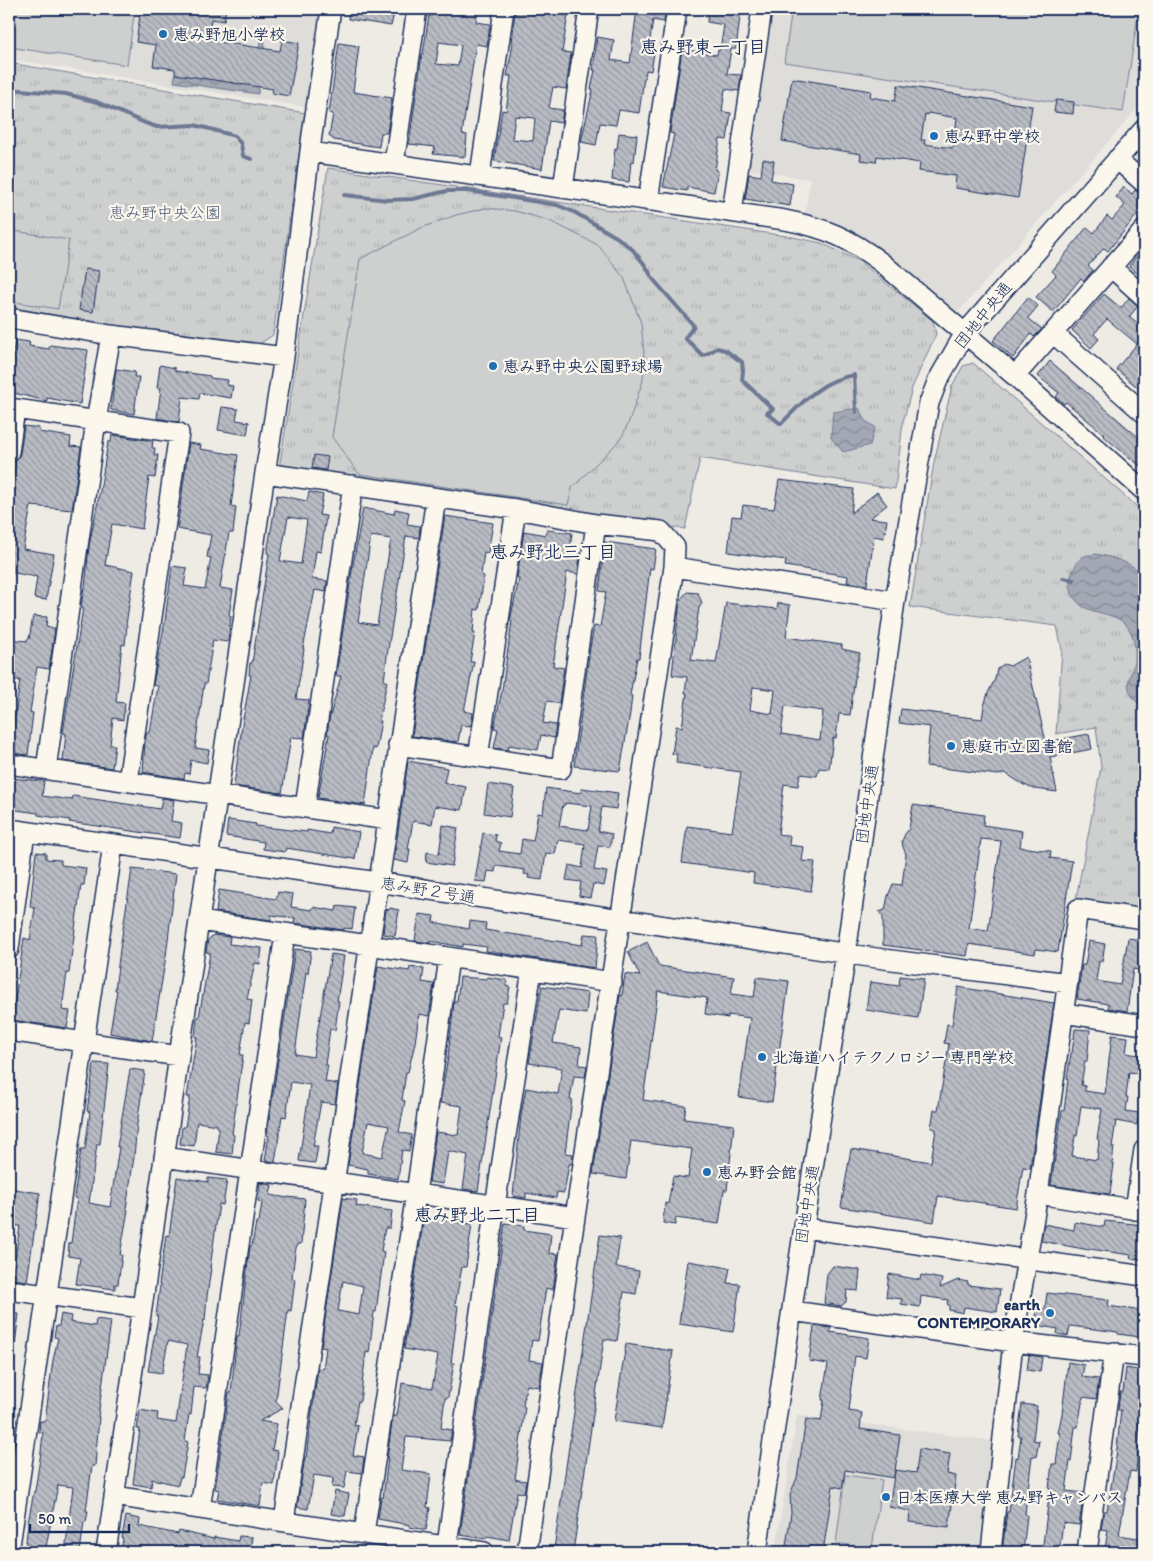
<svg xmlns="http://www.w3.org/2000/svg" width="1153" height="1561" viewBox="0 0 1153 1561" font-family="Itim,'Klee One',sans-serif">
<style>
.built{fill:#deddda}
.grass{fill:url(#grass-tufts);stroke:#747f96}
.garden{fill:#cecfcf;stroke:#747f96}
.water{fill:url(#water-waves);stroke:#6d7892}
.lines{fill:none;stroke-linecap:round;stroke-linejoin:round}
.stream{stroke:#6d7892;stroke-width:4}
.building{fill:url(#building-back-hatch);stroke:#1b2f5e;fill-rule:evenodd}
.minor-casing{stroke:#1b2f5e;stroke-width:22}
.minor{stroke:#fbf7ec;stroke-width:19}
.poi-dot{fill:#1f6fb2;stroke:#fbf7ec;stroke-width:2}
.labels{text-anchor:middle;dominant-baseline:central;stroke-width:4.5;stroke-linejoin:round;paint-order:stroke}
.poi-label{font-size:16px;font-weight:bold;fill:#1b2f5e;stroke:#fbf7ec;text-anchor:start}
.park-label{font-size:16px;fill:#48577a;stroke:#fbf7ec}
.street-label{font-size:16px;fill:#1b2f5e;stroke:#fbf7ec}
.neighbourhood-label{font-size:18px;font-weight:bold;fill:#1b2f5e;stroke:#fbf7ec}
</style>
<defs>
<pattern id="grass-tufts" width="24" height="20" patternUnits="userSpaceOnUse" patternTransform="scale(1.25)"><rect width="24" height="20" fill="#cecfcf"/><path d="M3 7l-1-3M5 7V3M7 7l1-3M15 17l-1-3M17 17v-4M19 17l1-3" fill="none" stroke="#b0b2b4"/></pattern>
<pattern id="water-waves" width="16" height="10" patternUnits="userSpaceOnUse" patternTransform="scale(1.25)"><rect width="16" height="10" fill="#a3a8b4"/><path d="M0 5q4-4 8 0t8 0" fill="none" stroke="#848996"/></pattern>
<pattern id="building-back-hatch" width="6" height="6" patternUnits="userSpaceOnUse" patternTransform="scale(1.25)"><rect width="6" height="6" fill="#b9bcc3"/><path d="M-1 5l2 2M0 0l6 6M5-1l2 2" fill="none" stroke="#9699a2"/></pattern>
</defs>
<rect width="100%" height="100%" fill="#eeebe4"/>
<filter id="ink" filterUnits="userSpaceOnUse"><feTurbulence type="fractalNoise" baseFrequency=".02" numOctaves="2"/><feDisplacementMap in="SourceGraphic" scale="10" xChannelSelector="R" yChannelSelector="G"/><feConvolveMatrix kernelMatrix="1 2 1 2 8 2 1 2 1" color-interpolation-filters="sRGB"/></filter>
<g filter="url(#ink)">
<path class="built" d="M9 9H321L306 107 9 59Z
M772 9H1144V101L955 316 855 234 836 224 805 215 810 179 749 170Z
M797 1415 995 1441 983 1552H775Z"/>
<path class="grass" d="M9 63 305 113 273 335 252 349 9 307Z
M328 168 793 237 821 243 859 261 933 321 936 334 912 388 903 422 895 489 700 458 685 529 279 468Z
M973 363 1144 513V914L1075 904 1101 767 1096 727 1056 734 1062 650 1057 626 910 607 934 462 952 386 963 366Z"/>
<path class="garden" d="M9 9H135L127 65 9 47Z
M792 9H1139L1123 112 784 62Z
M486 208 515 211 550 221 598 245 624 278 641 323 644 353 643 380 630 419 623 435 614 446 572 488 568 505 359 474 332 437 360 259 421 228 456 215Z
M9 230 69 240 58 309 9 301Z
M845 1475 882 1480 872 1549 836 1543Z"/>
<path class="water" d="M260 40 265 41 258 94 174 82 180 41 259 52Z
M859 408 864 420 875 427 870 445 843 452 831 438 833 412Z
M1096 554C1113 557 1132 563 1144 575V708C1135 701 1126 692 1129 679 1130 674 1133 670 1134 665 1136 658 1135 645 1133 638 1124 604 1083 622 1072 593 1069 584 1069 579 1073 571 1079 557 1082 556 1096 554Z"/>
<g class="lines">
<path class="stream" d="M9 89 66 94 97 102 145 123 157 127 194 125 210 129 235 136 241 144 243 156 251 159
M344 195 388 200 413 199 447 191H468L557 205 574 212 618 238 633 250 645 265 653 279 694 326 685 338 703 356 717 348 725 350 742 362 743 371 742 380 773 409 767 413 781 424C803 401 822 380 854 375L856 412
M1063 578 1074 580"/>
</g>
<path class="building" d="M141 9H226L224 21 211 19 208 40 280 51 282 40 299 43 289 96 272 93 273 89 175 74V69L153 66 156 45 136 42Z
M349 9H395L391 26 348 19Z
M433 9H478L476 22 490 24 487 46 476 44 462 134 467 135 465 157 433 154 435 147 409 144 422 54H423L429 15 432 16ZM439 42 461 45 458 66 436 64Z
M515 9H531L530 11 551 15 552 9H569L562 52 571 53 566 89 553 87 549 108 563 110 561 123 549 121 542 169 494 161 502 110 506 111 511 76H507L513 44H512ZM515 116 535 118 533 141 512 139Z
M637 9H666L664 22 653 20 648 52 654 53 651 71 646 70 645 78H644L639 113 619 110 616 125 600 123 596 145 581 142 593 89H591L595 70H593L597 37 614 40 611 60 630 63Z
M724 9H741L736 49H731L727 74 741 75 739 91 725 89 722 112 731 113 727 140 720 139 715 170 718 171 714 192 687 187V191L663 187 674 134 670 133 682 49 717 55 718 50H720L724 25 707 22 708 11 723 14Z
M339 43 359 46 353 92 392 98 387 133H381L379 147 334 140 329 136 333 114 329 113Z
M792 78 871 91 870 97 895 101 898 85 1032 106 1018 198 955 188 956 176 919 171 920 163 877 156 876 162 860 160 861 154 782 141ZM928 113 957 118 953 148 924 144 925 140H921L925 114 928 115Z
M1056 100 1074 102 1073 114 1054 112Z
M619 133 637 135 634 162 631 161 629 182 612 180 615 148 617 149Z
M763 159 774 161 771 180 793 184 790 206 745 199 749 174 761 176Z
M1124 187 1132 194 1135 190 1144 196V206L1108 251 1104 248 1088 266 1093 270 1084 281 1081 278 1053 312 1036 297 1056 275 1052 271 1087 227 1094 233 1107 216 1112 220 1125 205 1116 197Z
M1138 255 1144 260V279L1129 266Z
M85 269 99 271 93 312 79 310Z
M1104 294 1121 308 1129 298 1138 306 1129 317 1144 329V393L1116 369 1137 344 1107 319 1094 334 1099 339 1091 348 1072 330Z
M1028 297 1038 306 1028 318 1042 329 1034 337 1031 334 1013 358 993 341Z
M15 340 30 342 29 346 49 349 50 345 88 350 80 404 47 398V401L9 392V381Z
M1050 361 1144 442V469L1108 440 1103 435 1104 434 1066 402 1064 404 1056 397 1059 393 1038 376Z
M160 365 175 368V371L210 376V378L228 380 227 385 233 386 231 398 200 393 199 399 182 397 179 422 157 418 161 388H157Z
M116 369 135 372 134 377H139L134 414 111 410Z
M222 407 238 409 236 420 249 422 247 435 218 430Z
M24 426 39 428V432L71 437 70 446 81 447 72 510 31 506 23 549 54 554 46 600 34 598 37 577 9 572V537L13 512H11L15 488H12L16 460 20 454Z
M112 435 153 441 152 448H155L154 455H158L155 478 149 477 142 529 112 524 105 565 134 571 126 625H127L125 645 122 644 116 702 125 703 123 720 113 718 110 745H115L112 768 63 761 66 734 63 733 83 608 81 607 84 588H85L89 546 100 491 108 442H111Z
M189 443 201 445 200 449 238 455 231 506 236 507 233 533H229L220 588 233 590 229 615 231 616 228 642 213 640 206 684H204L202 698 195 748 209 750 207 763 191 760 189 774 185 773 184 779 143 772 145 741 147 732H150L158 686 153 685 165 621 172 566 187 568 184 586 205 589 211 558 207 557 211 535 177 529Z
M314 455 328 457 326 470 312 468Z
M779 480 854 489 851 513 877 492 887 505 870 518 887 520 884 538 874 536 867 585 847 582 848 576 785 566 786 560 728 552 732 516 741 517 743 505 774 509Z
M309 492 323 495 319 515 326 516 321 552 316 551 312 579 327 581 326 592 315 590 303 649H304L301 669 296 699 309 700 304 738 291 737 282 793 234 786 242 725 251 675H249L250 663H252L269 554 267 553 277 495 307 501ZM288 517 307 520 301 564 280 561Z
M363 508 394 514 395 509 409 512 407 524 420 526 419 538 406 536 387 656 384 681H387L379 721H381L376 749 373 748 365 805 318 798 329 735 327 734 329 720 341 676H336L352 571ZM371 536 391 539 377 625 358 622Z
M445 516 493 523 488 553 484 552 481 575 484 576 479 610 475 609 473 633H475L470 662H474L464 711 473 713 471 726 461 725 458 742 412 736Z
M547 530 572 533 570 550 580 553 578 574 567 572 553 666 564 668 559 703 547 701 543 723 556 725 554 738 541 735 538 750 509 745 508 750 494 748 498 729 494 728 502 690 512 621H510L519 579 517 578 524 531 546 535Z
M605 542 656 549 653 569 650 568 639 658H637L630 695 632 696 630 713 620 771 574 766 590 648 594 626 600 627 606 592 599 591Z
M687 592 698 593 702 603 699 608 691 660 716 663 726 603 777 609 778 603 790 605 786 637 842 645V649L860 653 856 670 850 715 839 714 836 738H833L829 769 819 768 817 776 800 774 798 786 784 784 778 834 790 836 789 845 804 847 802 861 815 862 811 891 753 883 754 873 682 863 687 826 732 832 741 772 676 763 677 754H672L676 726 682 727 687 693H685L687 677 672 675 680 600ZM753 687 775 690 772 714 750 710ZM785 706 823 711 820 740 781 734Z
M33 616 47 617 46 627 55 629 49 669 37 667 30 712 33 713 28 755 10 753 20 680H9V639L27 641V639H29Z
M1026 657 1046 742 1089 734 1092 749 1050 757 1057 792 1035 789 1024 785 1005 773 998 775 926 766 930 727 899 723 901 709 982 719 984 706 988 693 995 679 997 669 1004 664 1010 666Z
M408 761 447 768 444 783 466 787 462 810 435 806 432 824 413 821 408 849H410L408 863 394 860Z
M9 778 44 781 42 796 72 800 73 796 160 809 162 798 174 800 171 821 182 823 180 838 69 822 70 820 38 815V813L9 809Z
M488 784 514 788 510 817 484 813Z
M546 788 581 793 582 788 618 793 616 809 602 807 598 831 612 834 610 847 598 846 594 870 607 872 604 886 593 884 590 898 579 896 581 882 566 880 569 865 582 868 585 844 558 840 555 854 546 853 542 880 528 878 529 875 524 874 525 870 496 866 495 872 488 871 486 882 475 881 483 833 496 835 495 841 501 843 499 851 520 854 522 839 533 841 538 813 543 814ZM565 803 592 806 588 830 559 826 563 805H565Z
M913 805 984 815 983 825 1022 831 1020 847 1051 851 1050 858 1072 861 1058 952 1036 949 1035 954 969 944 967 956 883 945V917L879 912 885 910 888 896 893 884 902 885 906 854 903 847 902 841 905 834 909 829ZM981 839 1001 841 988 931 969 928Z
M228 820 256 824V826L307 832V830L330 834 331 827 359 832 355 859 286 848 285 852 263 849 264 842 226 836Z
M443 825 458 828 452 866 426 862 427 852 439 854Z
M36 852 46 853V859L61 860V865L86 868 84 885H81L69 973H67L62 1010 70 1011 67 1028 12 1020 24 938 30 940 35 908 30 907Z
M132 869 176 874 166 956 152 1041 110 1033 117 990H115L120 949Z
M219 890 276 899 278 892 293 894 291 907 312 910 313 907 336 911 337 906 355 908 352 929 344 928V930L294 923 295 918 271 915V920L216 912Z
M390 908 399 910 395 936 383 934 386 909 389 910Z
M419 914 434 916 433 922 469 929 470 921 486 923 485 930 582 945 584 934 598 935 595 968 486 951 487 947 463 944V947L430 941V943L415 941Z
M213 935 230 937 229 944 262 948 260 964 255 963 247 999 252 1000 249 1023 245 1022 240 1055H243L232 1134 234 1135 232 1154 216 1152 219 1128H217V1125L197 1122 194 1146 180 1144 182 1127H185L190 1097H187L197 1037H195L197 1017H199L210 953 206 952 208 940Z
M1128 938 1142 940 1138 970 1133 969 1127 1011 1108 1008 1109 1004 1077 999 1082 965H1085L1089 941 1105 944 1102 962 1099 961 1096 981 1120 985Z
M647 942 659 966 734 977 731 994 754 997 757 977 789 981 772 1102 739 1097 750 1018 728 1015V1018L705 1014 707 998 658 991 643 1100 686 1106 684 1119 734 1125 727 1190H724L719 1224 676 1218 675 1225 663 1223 665 1203 668 1204 673 1176 688 1178 692 1149 631 1141 626 1179 593 1174 620 995 622 996 625 974 640 976 628 952Z
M295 949 311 951 308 973 306 972 295 1054 313 1057 331 954 344 956 337 1001H339L335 1030 330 1029 325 1065H328L325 1082 338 1084 335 1104 321 1102 313 1146H318L315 1163 299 1161 310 1085 291 1082 286 1117 282 1116 275 1162 265 1160 269 1136 267 1135 270 1114Z
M378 966 409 971 410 967 424 969 422 982 434 984 429 1016 419 1014 415 1043 408 1072H406L402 1100 405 1101 399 1132 412 1135 409 1151 402 1150 398 1179 368 1174V1169L348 1165ZM368 1122 389 1126 382 1157 362 1153Z
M900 976 924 979 918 1018 866 1010 870 982 899 986Z
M460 977 487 979V977L507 980 506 986 510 987 507 1003H503L498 1036 501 1037 478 1191 463 1189 468 1155 448 1151 443 1184 429 1182 436 1132 458 1135 462 1106 440 1103 448 1057 454 1001H457Z
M542 986 588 993 586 1014 559 1010 553 1043 581 1047 579 1065 587 1066 585 1077 574 1076 570 1099H572L565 1153 573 1154 572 1164H569L564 1193 557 1192 556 1198 526 1193V1198L513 1196 521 1115 526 1088 558 1094 562 1068 529 1063Z
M958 987 1054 1003 1030 1168 1023 1167 1016 1208 938 1196 934 1222 841 1207 851 1149 931 1162 936 1129 931 1128 934 1110H938L949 1044 944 1043 947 1024 952 1025Z
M1075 1029 1090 1030 1087 1061H1085L1081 1085 1085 1086V1091L1105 1094 1112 1035 1128 1037 1126 1053 1144 1056V1074L1129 1072 1126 1097H1128L1126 1111 1139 1113 1137 1125 1116 1121 1112 1147H1114L1112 1164H1114L1110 1194 1051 1185 1062 1111H1064L1068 1079 1067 1078 1071 1053H1072ZM1081 1106 1102 1109 1097 1139 1099 1140 1097 1160 1072 1156 1075 1136H1077Z
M94 1063 109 1064 100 1144H97L89 1203 110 1207 119 1147H117L130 1069 145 1071 137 1124 134 1157 126 1209 128 1210 120 1255H122L118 1284H115V1289L76 1284 80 1258 68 1256 69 1243H71L77 1198H74L81 1149H85L90 1112 87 1111Z
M177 1177 208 1182V1178L227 1180 223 1205 219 1204 210 1268H211L207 1296 205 1321 204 1320 197 1357H200L198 1374 208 1375 206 1388 194 1387 191 1415 189 1414 185 1441 188 1442 182 1477H180L178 1485 152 1479 151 1487 133 1484 140 1429H137L140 1410 158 1413 157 1420 176 1423 187 1345 168 1341 162 1373 148 1371 158 1316H156L160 1285H159L164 1249 166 1235 169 1236Z
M260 1183 272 1185 270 1195 288 1198V1197L305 1199 301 1244H297L295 1253 292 1278 295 1279 291 1311 288 1310 276 1401 283 1408 260 1421 277 1424 272 1450 278 1451 274 1485 263 1483 260 1506 217 1499 219 1490 215 1489 229 1393H231L237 1336H239L250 1246H252L256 1222H259L262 1202 258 1201Z
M9 1188 40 1193 27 1281 12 1279 20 1226H9Z
M343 1198 357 1200 356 1206 392 1211 390 1228H385L381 1251 384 1252 376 1312H374L369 1353 366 1352 360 1401H358L354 1425 358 1426 353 1455 364 1457 362 1473 347 1471 344 1488 332 1487 333 1478 314 1475 308 1509 297 1507 305 1457H306L318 1368 323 1369 326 1348 321 1347ZM343 1281 363 1286 359 1315 338 1311Z
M424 1217 472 1224 466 1267H462L455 1305 458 1306 451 1363H454L448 1398H445L441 1428 452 1430 450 1441 406 1437 401 1470 431 1474 427 1507 430 1508 426 1530 410 1527V1525L378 1519 381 1497 383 1498 388 1458H387L393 1416H397L402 1383 432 1388 438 1355 404 1349Z
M1105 1221 1144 1225 1143 1246 1144 1247V1260L1130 1258 1131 1255 1090 1249 1089 1250 1041 1241 1044 1224 1074 1230 1075 1222 1104 1227Z
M505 1223 524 1226V1230L551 1234 549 1253 558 1254 553 1290 546 1288 538 1341 532 1340 529 1360 543 1362 539 1387 526 1385 523 1406 525 1407 515 1479 526 1481 524 1493 517 1492 509 1540 487 1536 486 1539 460 1535Z
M600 1235 620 1238 616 1267 639 1271 636 1294 624 1292 617 1341 604 1339 573 1552 554 1549Z
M688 1261 730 1268 727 1283 740 1284 733 1332 679 1324Z
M833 1266 860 1270 858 1291 847 1290 846 1302 841 1306 824 1303 827 1274Z
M889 1274 920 1280 921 1275 942 1279 940 1288 958 1280 968 1282V1285L1000 1289 997 1312 964 1307 963 1313 949 1310V1305L947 1304 948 1300 921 1296 920 1307 901 1304 902 1299 886 1297Z
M1047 1293 1109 1300 1108 1306 1143 1311 1140 1337 1118 1334V1332L1070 1326 1068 1336 1057 1334 1058 1329 1035 1325 1037 1308 1045 1309Z
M9 1313 19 1314 15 1344 9 1343Z
M61 1314 71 1316 70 1322 95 1326 96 1319 111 1321 98 1417H99L95 1466H92L86 1511H88L86 1522H84L80 1552H65L73 1487 58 1485 45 1552H25L28 1523 34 1491H35L41 1452 43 1433 39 1432 40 1421H45L53 1360 58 1338 54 1337 56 1326H59Z
M814 1326 831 1328 830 1332 869 1338 866 1358 855 1356 850 1394H851L849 1411 862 1413 860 1429 900 1435 894 1478 845 1470 842 1488 833 1486 823 1552H785L791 1513 790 1494 797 1478 806 1419 821 1421 824 1400H822L828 1364 809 1361Z
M626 1344 673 1351 662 1428 614 1421Z
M1029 1355 1042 1357 1040 1372 1027 1370Z
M1068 1362 1084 1365 1082 1377 1099 1379 1096 1399 1083 1397 1078 1427H1075L1071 1462 1070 1461 1066 1491 1084 1493 1079 1525 1063 1523 1059 1552H1042L1050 1489H1049L1052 1464H1056L1060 1433H1058L1062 1414Z
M1126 1368 1143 1371 1138 1410H1140L1138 1426H1140L1136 1472 1130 1471 1119 1535 1144 1539V1552H1125L1105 1549 1108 1530 1101 1529 1104 1511H1107L1116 1457 1121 1410H1118L1120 1392H1123Z
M1022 1404 1037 1406 1033 1440 1039 1441 1036 1457 1032 1456 1025 1514 1027 1515 1023 1552H1002L1007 1512H1009L1016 1457 1018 1458 1021 1436H1018Z
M919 1449 950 1454 947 1474 956 1476 949 1527 909 1522 910 1511 889 1507 895 1470 916 1473Z
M335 1491 349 1494 345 1516 331 1514Z
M126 1516 140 1519 139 1526 178 1534 179 1531 214 1539V1537L238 1541 239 1536 252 1537 250 1552H121L123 1539 122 1538Z"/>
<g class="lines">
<defs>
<path id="minor" d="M310 152 785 220C826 228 849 238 882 263L1015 376 1144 491
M1117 159 1144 183
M394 163 417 9
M480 175 504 9
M563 188 589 9
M648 201 677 9
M732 212 762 9
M1111 267 1144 297
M9 318 111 335 284 357
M1053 333 1144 413
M1015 376 1144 230
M9 408 179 433 128 781
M9 452 15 409
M265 473 516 509 596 524 661 531 675 547 674 567 575 1217 527 1552
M674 567 895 601
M398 745 561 769 596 524
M478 757 516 509
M9 764 388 820
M46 769 96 421 111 335
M305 807 353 485
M9 829 378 882 869 957 1068 983
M199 921 369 945 612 982
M9 949 25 832
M1063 1013 1144 1025
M9 1031 179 1056
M164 1157 575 1217
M1038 1194 1144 1211
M1135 1210 1144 1150
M804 1228 1144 1276
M9 1290 142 1308
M792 1311 1013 1342 1144 1357
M114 1496 484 1552
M200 1509 285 934
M284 1521 436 498
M364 1533 416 1194 449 958
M9 1552 113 845
M106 1552 265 473 284 357 312 135 331 9
M446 1552 495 1206 532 970
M757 1552 800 1253 846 953 895 601 929 403 938 380 965 333 1144 129
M991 1552 1013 1342 1038 1194 1078 909 1144 919
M1087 1552 1114 1352"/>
</defs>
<use href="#minor" class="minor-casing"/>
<use href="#minor" class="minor"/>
</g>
</g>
<g class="poi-dot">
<circle cx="163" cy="34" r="5"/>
<circle cx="934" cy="136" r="5"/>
<circle cx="493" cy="366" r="5"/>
<circle cx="951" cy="746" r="5"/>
<circle cx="762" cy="1057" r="5"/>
<circle cx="707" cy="1172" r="5"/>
<circle cx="1050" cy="1313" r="5"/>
<circle cx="886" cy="1497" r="5"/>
</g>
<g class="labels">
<g class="poi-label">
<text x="173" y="34">恵み野旭小学校</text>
<text x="944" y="136">恵み野中学校</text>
<text x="503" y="366">恵み野中央公園野球場</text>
<text x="961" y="746">恵庭市立図書館</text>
<text x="772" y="1057">北海道ハイテクノロジー 専門学校</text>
<text x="717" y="1172">恵み野会館</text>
<text x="1040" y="1304" text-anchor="end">earth<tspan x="1040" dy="18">CONTEMPORARY</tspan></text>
<text x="896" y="1497">日本医療大学 恵み野キャンパス</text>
</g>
<g class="park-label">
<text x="165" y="212">恵み野中央公園</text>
</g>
<g class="street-label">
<text transform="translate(983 315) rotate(-51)">団地中央通</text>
<text transform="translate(867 804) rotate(-82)">団地中央通</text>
<text transform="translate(428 890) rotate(9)">恵み野２号通</text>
<text transform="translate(807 1204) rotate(-81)">団地中央通</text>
</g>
<g class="neighbourhood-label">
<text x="703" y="47">恵み野東一丁目</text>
<text x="553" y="552">恵み野北三丁目</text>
<text x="477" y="1215">恵み野北二丁目</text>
</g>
</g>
<rect width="1153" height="1561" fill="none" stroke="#fbf7ec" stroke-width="30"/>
<rect x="15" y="15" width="1123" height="1531" fill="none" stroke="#1b2f5e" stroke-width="2" filter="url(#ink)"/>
<path d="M30 1524v8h99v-8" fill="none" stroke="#1b2f5e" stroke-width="2.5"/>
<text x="38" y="1524" font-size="15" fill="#1b2f5e" stroke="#fbf7ec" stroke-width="4" paint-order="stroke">50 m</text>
</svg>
